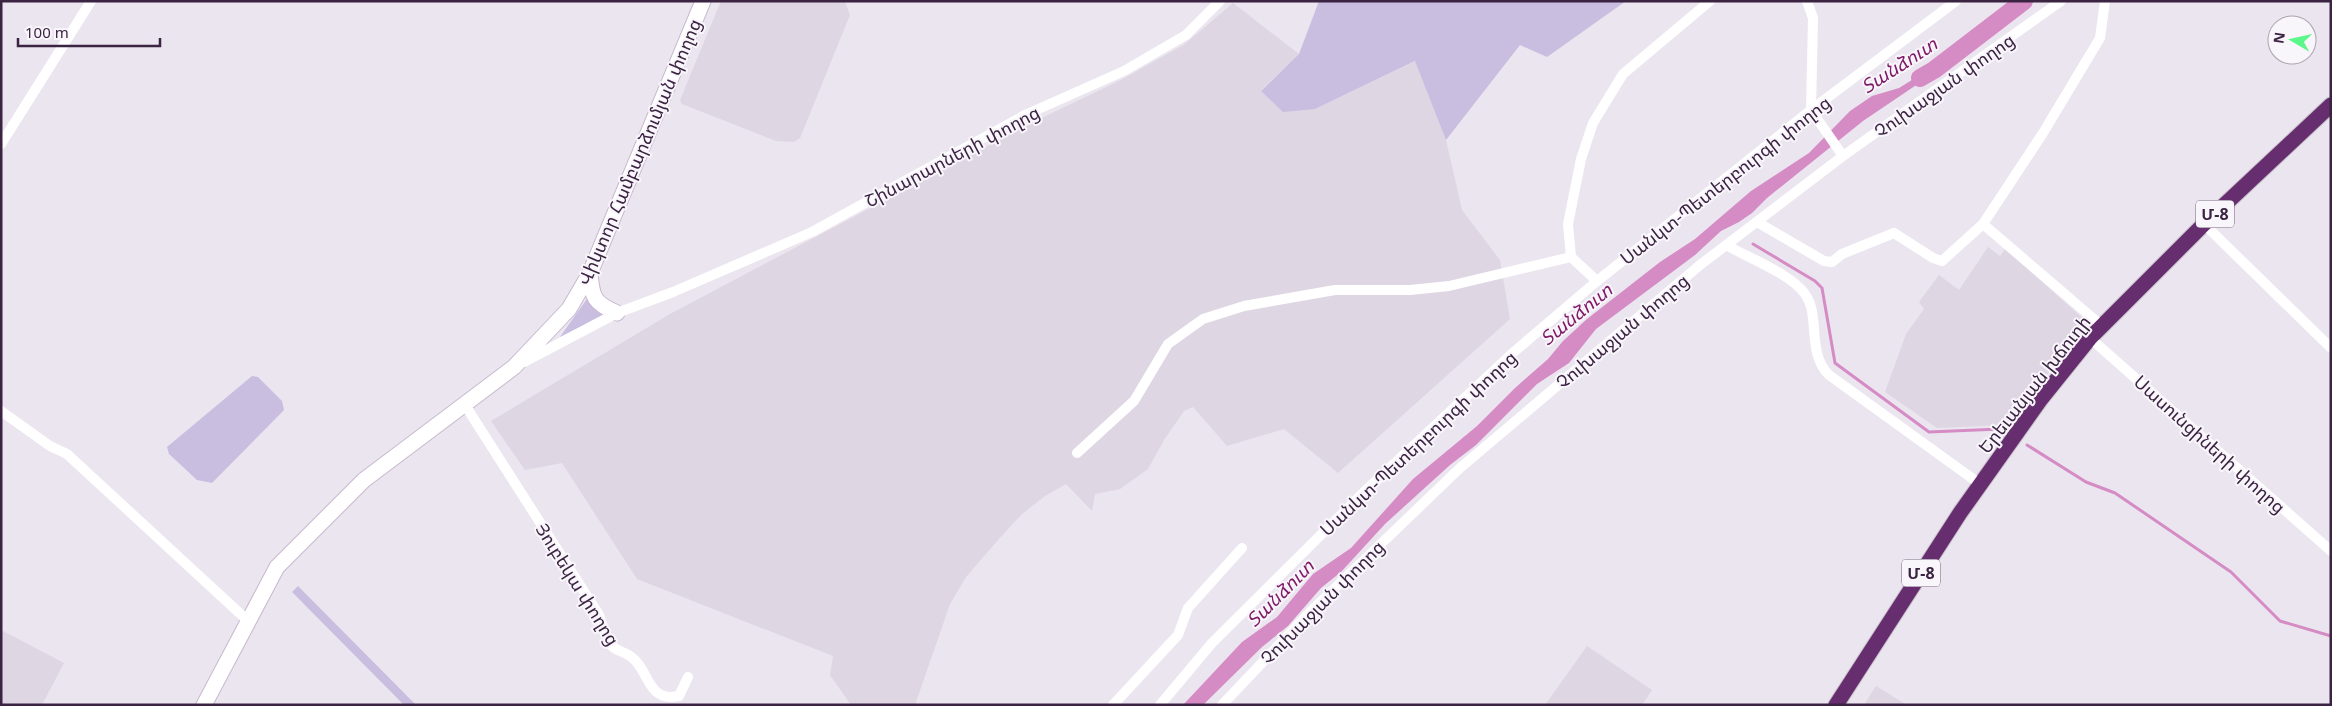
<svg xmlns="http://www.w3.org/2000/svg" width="2332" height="706" viewBox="0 0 2332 706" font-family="'Noto Sans','Noto Sans Armenian',sans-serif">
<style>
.built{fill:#ded6e3}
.green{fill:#c9bde0}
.water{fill:#d58cc5}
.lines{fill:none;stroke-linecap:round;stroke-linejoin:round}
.stream{stroke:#d58cc5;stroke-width:3}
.river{stroke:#d58cc5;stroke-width:18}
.secondary-casing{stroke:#c8b8cf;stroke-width:17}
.highway-casing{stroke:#c8c1ca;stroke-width:17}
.street{stroke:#fff;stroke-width:10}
.secondary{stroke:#fff;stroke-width:15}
.highway{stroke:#662d6f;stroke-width:15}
.labels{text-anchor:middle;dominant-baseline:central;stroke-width:4;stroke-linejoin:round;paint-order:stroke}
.shield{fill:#f9f6fb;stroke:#74627a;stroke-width:1}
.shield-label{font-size:16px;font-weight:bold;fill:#3b2342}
.street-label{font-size:18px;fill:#3b2342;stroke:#f9f6fb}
.water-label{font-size:19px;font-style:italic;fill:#811a69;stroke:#f9f6fb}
</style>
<rect width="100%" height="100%" fill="#ebe5ef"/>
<path class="built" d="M721 1 845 2 850 15 800 138 794 142 776 141 682 104 680 100Z
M1233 3 1299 54 1261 90 1315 109 1416 61 1446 140 1462 210 1500 260 1510 319 1338 473 1284 429 1227 446 1193 407 1184 411 1164 440 1148 469 1120 489 1095 494 1092 511 1066 484 1045 496 1022 514 998 540 966 577 950 604 915 705H851L830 675 833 656 637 579 562 463 525 470 491 421 670 314 1033 122 1121 80 1185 44Z
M1988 247 2000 256 2005 249 2088 323 2007 425 1937 428 1885 392 1906 334 1924 309 1919 302 1939 275 1959 290Z
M1 630 64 663 42 705H1Z
M1587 646 1652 690 1642 705H1545Z
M1876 686 1907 705H1864Z"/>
<path class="green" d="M1319 1H1626L1547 57 1520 45 1446 140 1415 61 1315 109 1283 112 1261 91 1299 54Z
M589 296 607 314 560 337Z
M252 376 258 377 282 401 284 410 212 483 197 480 169 454 167 447Z
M298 586 416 705H404L292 592Z"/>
<path class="water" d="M1936 65 1940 69 1863 121 1767 198 1752 213 1739 222 1721 231 1695 255 1596 329 1569 363 1537 384 1476 445 1450 465 1385 524 1341 572 1321 588 1288 626 1262 647 1203 705H1183L1242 642 1277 617 1313 574 1351 548 1413 479 1477 426 1515 388 1548 359 1563 341 1587 319 1660 262 1695 239 1751 191 1809 153 1850 111 1872 96 1899 88Z"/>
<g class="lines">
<path class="stream" d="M1753 244 1815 281 1822 288 1835 363 1929 432 2000 429
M2027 445 2086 482 2115 493 2231 572 2280 621 2331 636"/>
<path class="river" d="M1920 78 1934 70 2024 1"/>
<defs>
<path id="secondary" d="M590 273C592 298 594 303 617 313
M204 705 277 567 364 480 514 367 569 309 590 273 703 1"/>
<path id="highway" d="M1836 705 1960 513 2041 399 2090 338 2204 224 2331 105"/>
</defs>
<use href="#secondary" class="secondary-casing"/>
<use href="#highway" class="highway-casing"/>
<path class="street" d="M1807 1 1813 18 1811 110 1843 156
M1 144 91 1
M1757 222 1824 261 1832 262 1842 254 1894 233 1933 258 1942 261 1983 224 2102 326
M1983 224 2043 133 2100 38 2105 1
M2204 224 2331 348
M1726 245C1749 258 1791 274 1805 294 1821 316 1806 352 1829 375L1980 484
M1597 281 1571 257 1568 224 1581 159 1593 123 1623 74 1710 1
M2090 338 2331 551
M524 362 617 313 673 292 812 232 1025 115 1124 71 1186 35 1220 1
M465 405 599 615C602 624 605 636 610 644 615 651 623 651 630 656 650 669 646 703 679 696L688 677
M1 411 50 446 67 454 247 620
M1077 453 1134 401 1168 344 1203 319 1244 306 1335 290H1410L1449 286 1571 257
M1113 705 1178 635 1188 608 1242 548
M1160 705 1212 643 1364 492 1515 351 1596 282 1811 110 1956 1
M1222 705 1311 611 1460 468 1700 265 1843 156 2061 1"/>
<use href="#secondary" class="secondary"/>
<use href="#highway" class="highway"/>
</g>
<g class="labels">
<g class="shield">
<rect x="2196" y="200.5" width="38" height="27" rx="4"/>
<rect x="1902" y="559.5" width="38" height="27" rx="4"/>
</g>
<g class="shield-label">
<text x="2215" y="214">Մ-8</text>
<text x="1921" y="573">Մ-8</text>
</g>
<g class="street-label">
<text transform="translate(1944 85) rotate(-35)">Չուխաջյան փողոց</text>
<text transform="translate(639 152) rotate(-67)">Վիկտոր Համբարձումյան փողոց</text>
<text transform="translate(952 156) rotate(-28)">Շինարարների փողոց</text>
<text transform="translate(1725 180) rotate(-38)">Սանկտ-Պետերբուրգի փողոց</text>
<text transform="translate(1622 331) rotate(-40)">Չուխաջյան փողոց</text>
<text transform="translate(2034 384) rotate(-52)">Երեւանյան խճուղի</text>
<text transform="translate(1418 443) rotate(-43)">Սանկտ-Պետերբուրգի փողոց</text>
<text transform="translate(2210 444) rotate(42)">Սասունցիների փողոց</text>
<text transform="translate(578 584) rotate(58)">Յուբեկա փողոց</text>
<text transform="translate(1322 602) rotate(-45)">Չուխաջյան փողոց</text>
</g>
<g class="water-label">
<text transform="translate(1899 65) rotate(-33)">Տանձուտ</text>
<text transform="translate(1576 314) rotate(-39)">Տանձուտ</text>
<text transform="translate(1280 593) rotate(-45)">Տանձուտ</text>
</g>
</g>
<rect width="2332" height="706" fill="none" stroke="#3b2342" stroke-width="5"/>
<g transform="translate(2292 40) rotate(279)"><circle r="24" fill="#f9f6fb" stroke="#ada2b1"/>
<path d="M0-4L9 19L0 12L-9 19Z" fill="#5bf78b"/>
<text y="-8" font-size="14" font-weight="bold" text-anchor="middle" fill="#3b2342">N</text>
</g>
<path d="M18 38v8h142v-8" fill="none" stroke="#3b2342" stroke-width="2.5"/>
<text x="25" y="38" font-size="15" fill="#3b2342" stroke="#f9f6fb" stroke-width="4" paint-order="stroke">100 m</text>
</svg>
